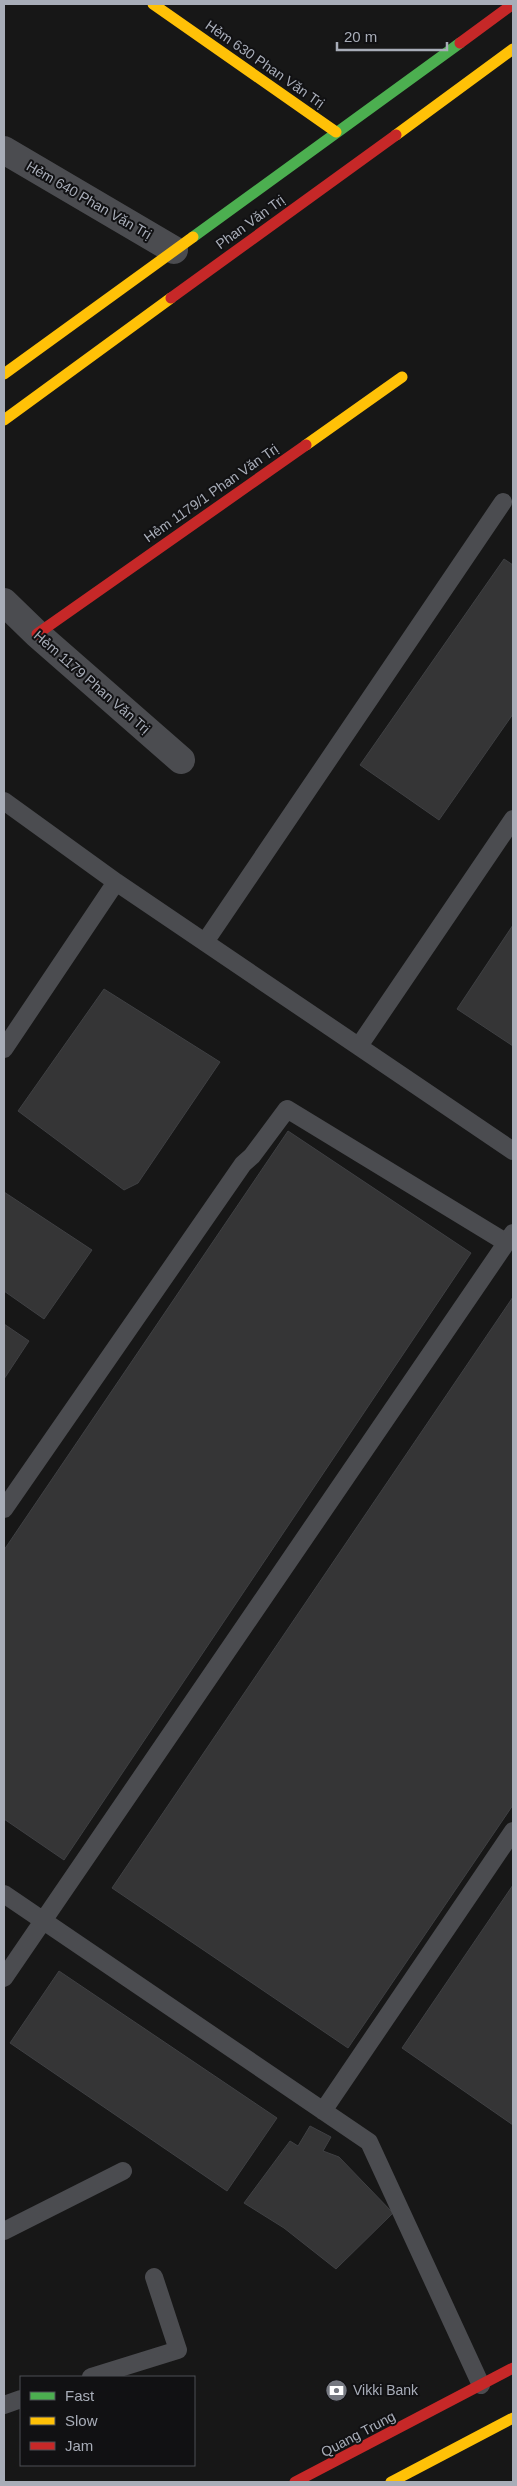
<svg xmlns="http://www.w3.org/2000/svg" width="517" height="2486" viewBox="0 0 517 2486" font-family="Arial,sans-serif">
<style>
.building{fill:#353536;stroke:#3f4043}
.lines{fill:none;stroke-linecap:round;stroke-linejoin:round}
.lane{stroke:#4b4c50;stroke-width:18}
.street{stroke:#4b4c50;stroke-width:28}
.fast{stroke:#4caf50;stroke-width:11}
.slow{stroke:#ffc107;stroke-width:11}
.jam{stroke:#c62828;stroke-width:11}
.labels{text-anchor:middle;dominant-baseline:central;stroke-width:4;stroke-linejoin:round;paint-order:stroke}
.street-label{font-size:14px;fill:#a8adb8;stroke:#111113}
.poi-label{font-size:14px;fill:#a8adb8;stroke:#111113;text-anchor:start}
</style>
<rect width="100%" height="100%" fill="#171717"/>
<path class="building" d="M504 559 513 565V714L439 820 360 765Z
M513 925V1046L457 1009Z
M104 989 220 1062 138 1183 124 1190 18 1111Z
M288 1131 471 1253 64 1860 4 1819V1550Z
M4 1192 92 1250 44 1319 4 1291Z
M513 1297V1805L348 2048 112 1888Z
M4 1324 29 1341 4 1379Z
M513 1885V2125L402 2048Z
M59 1971 277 2118 227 2191 10 2043Z
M310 2126 331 2137 323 2151 339 2157 393 2213 336 2269 284 2228 244 2203 290 2141 298 2146Z"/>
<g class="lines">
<path class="lane" d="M4 801 116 882 513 1151
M205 942 503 502
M359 1046 513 819
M4 1049 116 882
M4 1509 243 1164 252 1156 287 1109 507 1243
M4 1894 369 2142 481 2385
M4 1978 513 1233
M323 2111 513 1831
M4 2231 123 2171
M91 2377 178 2350 154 2277
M4 2405 21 2399"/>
<path class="street" d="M4 150 174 250
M4 602 37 634 181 760"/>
<path class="fast" d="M193 237 460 43"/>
<path class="slow" d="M153 4 336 132
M396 135 513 49
M4 374 193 237
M4 420 171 298
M306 445 402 377
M391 2482 513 2418"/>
<path class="jam" d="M460 43 513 4
M171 298 396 135
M37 634 306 445
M295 2482 513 2368"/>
</g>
<defs>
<symbol id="bank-disc" viewBox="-11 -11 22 22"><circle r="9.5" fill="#757880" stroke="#111113"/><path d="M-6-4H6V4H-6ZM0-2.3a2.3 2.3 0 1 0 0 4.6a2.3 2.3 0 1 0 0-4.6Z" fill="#fff"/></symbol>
</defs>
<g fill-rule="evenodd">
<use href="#bank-disc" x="324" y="2378" width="25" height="25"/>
</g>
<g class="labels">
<g class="street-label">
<text transform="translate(265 64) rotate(35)">Hẻm 630 Phan Văn Trị</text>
<text transform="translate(89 200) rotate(30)">Hẻm 640 Phan Văn Trị</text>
<text transform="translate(250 222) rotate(-36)">Phan Văn Trị</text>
<text transform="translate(211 493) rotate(-35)">Hẻm 1179/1 Phan Văn Trị</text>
<text transform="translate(92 682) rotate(41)">Hẻm 1179 Phan Văn Trị</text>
<text transform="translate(358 2434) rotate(-28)">Quang Trung</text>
</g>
<g class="poi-label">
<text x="353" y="2390">Vikki Bank</text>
</g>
</g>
<rect width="517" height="2486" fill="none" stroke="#a8adb8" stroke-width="10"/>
<rect x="20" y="2376" width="175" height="90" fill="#111113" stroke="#4d4f55"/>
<rect x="30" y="2392" width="25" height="8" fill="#4caf50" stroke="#4d4f55"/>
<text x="65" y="2401" font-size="15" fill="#a8adb8">Fast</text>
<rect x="30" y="2417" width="25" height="8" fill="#ffc107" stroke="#4d4f55"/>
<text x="65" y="2426" font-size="15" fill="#a8adb8">Slow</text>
<rect x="30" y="2442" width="25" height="8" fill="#c62828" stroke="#4d4f55"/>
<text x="65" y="2451" font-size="15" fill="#a8adb8">Jam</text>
<path d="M337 42v8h110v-8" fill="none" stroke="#a8adb8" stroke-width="2.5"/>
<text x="344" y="42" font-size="15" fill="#a8adb8" stroke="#111113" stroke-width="4" paint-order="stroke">20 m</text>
</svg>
